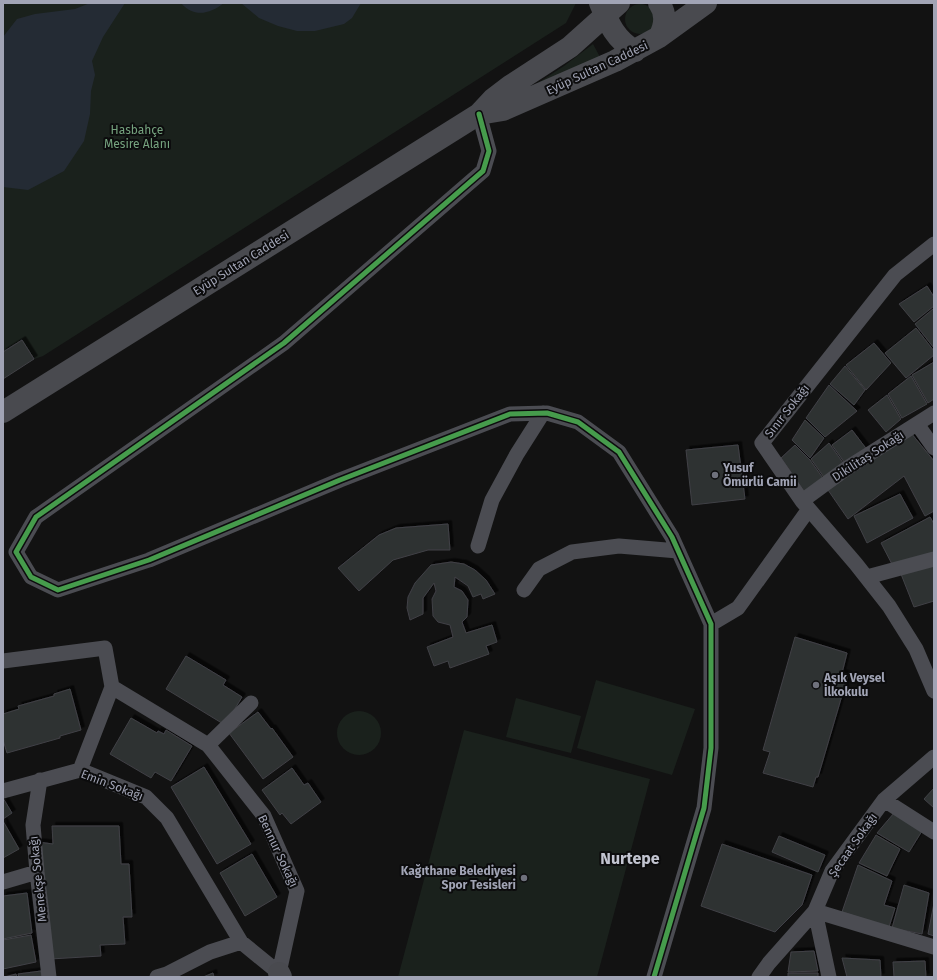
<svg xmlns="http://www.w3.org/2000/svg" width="937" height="980" viewBox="0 0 937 980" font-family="'Fira Sans',sans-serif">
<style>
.green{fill:#1a211c}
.water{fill:#242b34}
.building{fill:#2f3032;stroke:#404146;filter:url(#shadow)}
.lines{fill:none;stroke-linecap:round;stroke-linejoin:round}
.street{stroke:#4b4c52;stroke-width:15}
.secondary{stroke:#494a4f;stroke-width:22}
.cycleway-casing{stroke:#0c0c0d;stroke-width:8}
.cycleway{stroke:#469c4c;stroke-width:5}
.poi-dot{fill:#6f717c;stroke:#0c0c0d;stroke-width:1.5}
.labels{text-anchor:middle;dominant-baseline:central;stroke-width:4;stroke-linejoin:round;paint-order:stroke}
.street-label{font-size:12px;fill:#a1a4b5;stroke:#0c0c0d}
.park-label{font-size:12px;fill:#75a27e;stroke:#0c0c0d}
.poi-label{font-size:12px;font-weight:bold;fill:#a1a4b5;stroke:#0c0c0d;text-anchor:start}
.district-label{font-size:16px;font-weight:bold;fill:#c2c4d0;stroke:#0c0c0d}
</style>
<defs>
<filter id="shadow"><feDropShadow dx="3.5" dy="-3.5" stdDeviation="0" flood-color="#0009"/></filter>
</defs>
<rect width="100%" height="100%" fill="#121212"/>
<path class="green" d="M3 3H576L566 23 43 356 34 359 3 379Z
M625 19a15 15 0 1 1 30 0a15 15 0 1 1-30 0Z
M593 44 600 57 527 90 564 66Z
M596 680 695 709 672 775 577 748Z
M516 698 581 716 571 753 506 737Z
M337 733a22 22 0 1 1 44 0a22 22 0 1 1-44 0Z
M464 730 650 779 597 977H398Z"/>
<path class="water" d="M90 3H125L103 37 92 61 95 75 91 91 90 114 84 141 64 171 28 190 3 187V37L17 19 35 14 75 9Z
M181 3H224C210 14 194 18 181 3Z
M241 3H361L352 18 344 24 315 31H297L278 26 259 18Z"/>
<path class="building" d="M927 286 934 297V306L914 322 899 304Z
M933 309 934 312V348L915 324Z
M916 328 934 351V355L906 378 885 353Z
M22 340 34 359 3 379V352Z
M874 343 891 363 866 390 846 365Z
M934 362V399L928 403 912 375Z
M845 366 865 390 854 405 830 384Z
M911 376 927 404 902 418 888 394Z
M829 385 857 411 825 437 806 418Z
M887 395 901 419 886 432 868 410Z
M805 420 824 438 810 458 792 440Z
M852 430 868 451 847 466 832 445Z
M911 433 934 461V511L925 516 904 476 848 519 828 490Z
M829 443 846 467 826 480 811 459Z
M738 445 745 499 692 505 686 450Z
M795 445 810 460 825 481 806 494 781 458Z
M900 494 913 518 867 543 854 516Z
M930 517 934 524V554L894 568 881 543Z
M448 524 450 550H428L393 560 359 591 338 568 379 535 396 528Z
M934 560V601L914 607 899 569Z
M451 562 464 564 475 570 486 580 495 594 483 599 481 594 473 597 468 586 455 577 454 587 462 591 468 600 467 617 462 622 466 633 492 625 497 642 486 646 489 654 450 668 448 661 434 666 427 647 453 637 450 625 438 622 433 616 432 599 436 591 434 583 423 598V614L410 620 407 608 408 597 415 583 431 565Z
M795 637 847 653 842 673 848 675 818 777H816L813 787 763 773 770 752 763 750Z
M186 656 226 680 223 685 242 697 225 725 166 689Z
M70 689 81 730 60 736V738L7 753 3 740V714L19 709 18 706 54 696V694Z
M258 712 271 729 272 728 293 757 263 779 229 733Z
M131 718 157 733 158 731 164 734 166 730 192 746 171 781 155 772 151 778 110 754Z
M204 767 251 844 217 864 171 787Z
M292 768 304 785 308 783 321 802 291 824 282 813 280 815 262 790Z
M934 788V808L924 799Z
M3 798 12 813 3 819Z
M894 813 922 831 909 852 877 833Z
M3 821 19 849 3 858Z
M52 826H119L121 864H129L132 917H123L125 944 100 945 101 956 50 959 38 842 53 844Z
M876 835 900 849 887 876 859 863Z
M779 836 825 855 818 872 772 852Z
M722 844 812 875 802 905 775 932 701 906Z
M252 854 277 897 245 916 220 873Z
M858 865 892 881 884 905 895 908 889 927 842 912Z
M904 885 929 893 922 934 892 928Z
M27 893 32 933 3 939V896Z
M934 903V936L928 934Z
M31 935 36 962 3 969V940Z
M814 951 818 971 788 972 791 952Z
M842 958 880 960 881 977H847Z
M925 961 926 977H894L893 962Z
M41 971 42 977H19L18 974Z
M213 973 214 977H203Z
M788 973H818V977H788Z
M16 974 17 977H4Z"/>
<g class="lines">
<path class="street" d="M479 114 489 151 483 171 284 343 36 517 16 552 31 577 58 590 149 560 340 480 510 414 547 413 578 422 619 452 672 537 711 624V748L704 808 654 977
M934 244 895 275 762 443 802 501 856 564 889 606 916 649 934 691
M917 424 934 448
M802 501 847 468 934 413
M478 546 492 500 517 454 543 413
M867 577 934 559
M524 590 539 569 572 552 619 546 678 551
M711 624 738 608 809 509
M3 661 105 648 112 687 208 745 264 816 297 891 279 973 241 942 210 952 167 974 157 977
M208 745 251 703
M80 770 112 687
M40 780 33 825 37 872 49 977
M3 791 80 770 146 797 167 818 241 942
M884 800 934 832
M3 882 37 872
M815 911 934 947
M759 977 769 963 815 911
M829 977 815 911 832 871 884 800 934 757"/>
<path class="secondary" d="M600 3C609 24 615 39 635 51
M659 3C667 14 665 26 659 37
M479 114 503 110 615 61 659 37 706 3
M3 412 479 114 493 99 510 86 570 47 619 3
M279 973 281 977"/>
<defs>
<path id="cycleway" d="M479 114 489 151 483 171 284 343 36 517 16 552 31 577 58 590 149 560 340 480 510 414 547 413 578 422 619 452 672 537 711 624V748L704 808 654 977"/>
</defs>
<use href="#cycleway" class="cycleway-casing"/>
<use href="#cycleway" class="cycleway"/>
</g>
<g class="poi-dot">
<circle cx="715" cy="475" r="4"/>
<circle cx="816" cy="685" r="4"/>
<circle cx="524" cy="878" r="4"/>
</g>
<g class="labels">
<g class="street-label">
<text transform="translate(597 68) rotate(-25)">Eyüp Sultan Caddesi</text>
<text transform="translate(241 263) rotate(-32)">Eyüp Sultan Caddesi</text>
<text transform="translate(787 411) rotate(-52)">Sınır Sokağı</text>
<text transform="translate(868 456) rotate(-33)">Dikilitaş Sokağı</text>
<text transform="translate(112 785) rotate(21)">Emin Sokağı</text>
<text transform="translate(853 845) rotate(-55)">Şecaat Sokağı</text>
<text transform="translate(278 851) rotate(65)">Bennur Sokağı</text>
<text transform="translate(38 879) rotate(-96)">Menekşe Sokağı</text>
</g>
<g class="park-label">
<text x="137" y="130">Hasbahçe<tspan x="137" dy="14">Mesire Alanı</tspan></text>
</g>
<g class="poi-label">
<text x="723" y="468">Yusuf<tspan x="723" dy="14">Ömürlü Camii</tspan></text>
<text x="824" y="678">Aşık Veysel<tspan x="824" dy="14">İlkokulu</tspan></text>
<text x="516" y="871" text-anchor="end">Kağıthane Belediyesi<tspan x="516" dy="14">Spor Tesisleri</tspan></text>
</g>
<g class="district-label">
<text x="630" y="858">Nurtepe</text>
</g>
</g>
<rect width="937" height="980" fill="none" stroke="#a1a4b5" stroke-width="8"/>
</svg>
